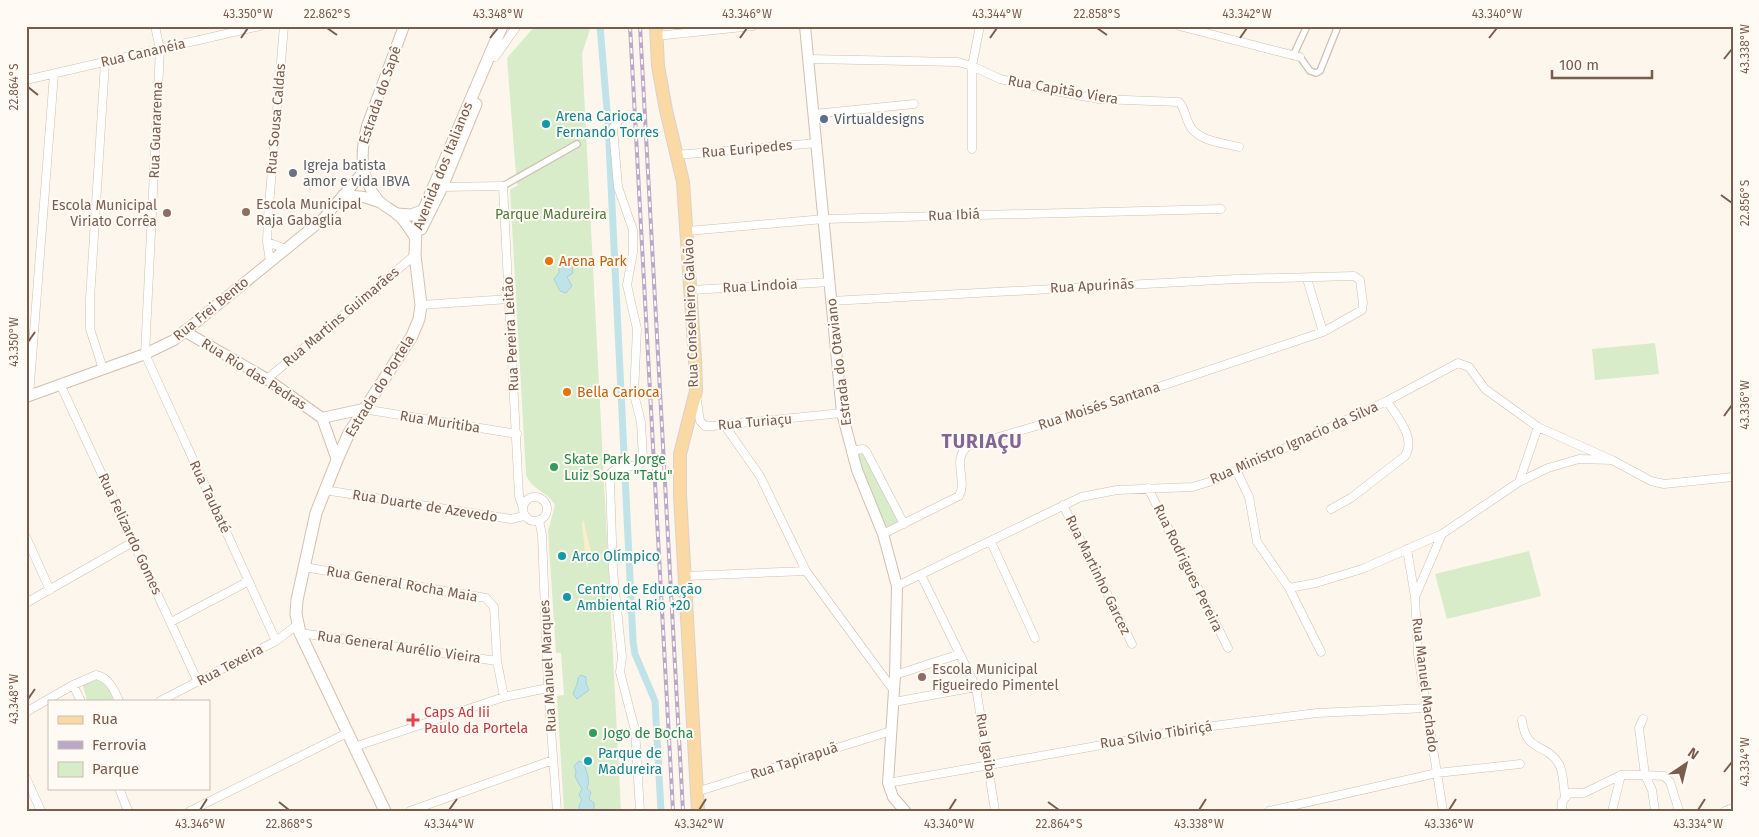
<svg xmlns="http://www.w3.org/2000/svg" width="1759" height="837" viewBox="0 0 1759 837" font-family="'Fira Sans',sans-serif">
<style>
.green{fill:#d8ecc9}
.sand{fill:#fcefc7}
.water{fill:#bfe3e8;stroke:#a5d3da}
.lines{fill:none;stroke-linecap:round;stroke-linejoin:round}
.canal{stroke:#bfe3e8;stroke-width:7}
.pedestrian-casing{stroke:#d1beb0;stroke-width:8}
.minor-casing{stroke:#d1beb0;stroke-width:9}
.tertiary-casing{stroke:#d1beb0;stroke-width:12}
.secondary-casing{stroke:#d6c0b0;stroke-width:13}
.primary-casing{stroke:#dad1cd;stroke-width:14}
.pedestrian{stroke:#fff;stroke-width:5.5}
.minor{stroke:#fff;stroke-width:8}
.tertiary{stroke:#fff;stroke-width:10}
.secondary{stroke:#fff;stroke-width:11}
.primary{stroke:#fbd9a5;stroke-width:12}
.rail-casing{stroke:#b9a8c9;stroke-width:4}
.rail{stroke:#fffaf3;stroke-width:2;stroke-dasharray:5.5;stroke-linecap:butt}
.ticks{fill:none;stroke:#7a5c4d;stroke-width:2}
.service-dot{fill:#5c6f8a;stroke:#fffaf3;stroke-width:2}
.culture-dot{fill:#0f9aa8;stroke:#fffaf3;stroke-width:2}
.worship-dot{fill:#6b7280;stroke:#fffaf3;stroke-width:2}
.education-dot{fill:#8d6e63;stroke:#fffaf3;stroke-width:2}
.food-dot{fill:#e8710a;stroke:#fffaf3;stroke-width:2}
.leisure-dot{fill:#2e9e5b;stroke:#fffaf3;stroke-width:2}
.health-dot{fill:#e0444e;stroke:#fffaf3;stroke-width:2}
.labels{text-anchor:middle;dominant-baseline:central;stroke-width:4;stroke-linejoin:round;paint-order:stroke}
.street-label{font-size:14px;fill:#7a5c4d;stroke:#fffaf3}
.culture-label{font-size:14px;fill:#0d838f;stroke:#fffaf3;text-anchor:start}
.service-label{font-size:14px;fill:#4e5e75;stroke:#fffaf3;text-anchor:start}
.worship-label{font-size:14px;fill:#5b616d;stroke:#fffaf3;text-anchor:start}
.education-label{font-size:14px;fill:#785e54;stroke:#fffaf3;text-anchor:start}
.park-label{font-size:14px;fill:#537a41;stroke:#fffaf3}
.food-label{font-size:14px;fill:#c56008;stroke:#fffaf3;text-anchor:start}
.leisure-label{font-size:14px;fill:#27864d;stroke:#fffaf3;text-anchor:start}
.health-label{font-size:14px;fill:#be3a42;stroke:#fffaf3;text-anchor:start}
.district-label{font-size:19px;font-weight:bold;letter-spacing:1px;fill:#846695;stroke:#fffaf3}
.neatline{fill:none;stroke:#7a5c4d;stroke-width:2}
.ticks-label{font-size:12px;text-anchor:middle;fill:#7a5c4d}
</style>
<rect width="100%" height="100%" fill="#fdf6ec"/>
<path class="green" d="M535 26H591L582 54 621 811H564L557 696 564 695 561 653H556L548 531 555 505C547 491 532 490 526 475L510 190 518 185 514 176 516 175 507 58Z
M1655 343 1659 374 1595 380 1592 349Z
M864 450 901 521 882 529 856 453Z
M1529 551 1541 596 1447 619 1435 574Z
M99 678 108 686 114 701H87L83 686 87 681Z"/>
<path class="sand" d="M583 519 591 551 587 570 582 524Z"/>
<path class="water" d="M565 261 572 263 573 273 567 277 572 286 566 293 560 291 554 279 559 273V266Z
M581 675 586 677V683L589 690 577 699 573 694C576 686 577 686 578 678Z
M579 761 584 763C586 771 591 781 587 788L591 792 589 799 594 803V811L579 810V805L582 800 579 795 582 789 575 777 576 771 574 766Z"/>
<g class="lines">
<path class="canal" d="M600 26 608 122 633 641 635 654 655 701 661 811"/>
<defs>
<path id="pedestrian" d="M1293 56 1307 26
M1300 57 1310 71 1316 73 1320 71 1338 26
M503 186 577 144"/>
<path id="minor" d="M155 26 160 49 145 354 276 641
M1179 26 1300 57
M656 36 753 26
M495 57 517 26
M809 59 958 62 972 66 1000 79 1055 91 1099 99 1179 102C1185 108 1185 117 1189 124 1196 141 1223 143 1239 147
M26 80 260 26
M814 114 914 104
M629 115 621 117 613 128 618 187 633 230V252L627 285 637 329 634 394 641 422 643 459 640 464 614 470 610 474V480L613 571 622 657 620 672 635 730 640 811
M972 149V66L980 26
M676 155 817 143
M442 187 503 186 519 496 523 508
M688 231 824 219 1221 209
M267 242 286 249
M270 261 267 242 268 217 284 26
M1307 279 1323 332
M691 290 830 282
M831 301 1237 279 1354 276 1360 280 1363 303 1362 310 1323 332 1084 412 968 446C951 460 968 480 959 496L883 534
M421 305 509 299
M103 369 90 329V299L105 62
M267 379 415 255
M61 386 198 682
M29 396 54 74
M697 401 700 421 705 426H712L842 413
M363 409 517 434
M725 426 760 476 806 571 894 691
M851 451 863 449 866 451 904 524
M1237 472 1249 497 1257 542 1289 588 1321 652
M1519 482 1538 427
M1148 488 1228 648
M324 490 511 519 524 516
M523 509a12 12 0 1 1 24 0a12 12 0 1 1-24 0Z
M1063 505 1132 644
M1331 509 1351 498 1405 456C1417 438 1396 416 1387 401
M539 520 542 535 548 688 557 811
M1442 534 1415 597 1418 654 1443 811
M26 537 50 590
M991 542 1035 638
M1407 549 1415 597
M304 567 486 598 494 607 497 661 504 697
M921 575 976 687 995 811
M686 576 806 571
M897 586 1081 497 1117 490 1192 487 1216 480 1387 401 1458 363 1469 367 1485 389 1538 427 1612 460
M1289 588 1316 583 1362 569 1442 534 1519 482 1548 468 1579 459 1612 460 1651 481 1664 484 1733 477
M26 603 133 542
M171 622 249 581
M300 633 497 661
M895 675 960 654
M73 685 81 701
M160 701 276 641 297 625
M894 702 976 687
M26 712 73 685 96 675C109 678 114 689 119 701
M1643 719 1639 728 1645 775 1664 776 1670 782 1679 811
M1522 720C1526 754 1546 742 1559 764 1564 773 1563 786 1565 796
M354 747 504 697 548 688
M26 778 41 811
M888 783 1197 728 1317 713 1427 708
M119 788 128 811
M696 792 891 731
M190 811 347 733
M410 811 553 760
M1269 811 1437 773 1520 764
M1562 811V802L1569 793H1584L1621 775H1645L1652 790 1655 811
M1612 811 1621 775
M1725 811 1733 808"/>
<path id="tertiary" d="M404 26 367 126C360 153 360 178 378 200 383 206 391 209 397 214 404 220 409 228 414 236
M805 26 842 413 857 470 883 534 897 586 895 675 888 783 893 797 905 811
M343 195 364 197 379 202
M184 331 267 379 322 418 337 460
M26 397 145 354 174 340 323 219 364 171
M322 418 363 409"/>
<path id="secondary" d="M397 214 411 215 422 211
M421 229 442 187 476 104
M385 811 300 633 296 614 297 600 316 513 337 460 349 433 412 336 419 319 421 305 415 255 416 228 502 26"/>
<path id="primary" d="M656 26 658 66 666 110 683 182 695 359 696 391 680 454V495L698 811"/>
</defs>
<use href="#pedestrian" class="pedestrian-casing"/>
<use href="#minor" class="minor-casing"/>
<use href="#tertiary" class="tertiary-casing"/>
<use href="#secondary" class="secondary-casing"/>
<use href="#primary" class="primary-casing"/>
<use href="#pedestrian" class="pedestrian"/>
<use href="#minor" class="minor"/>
<use href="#tertiary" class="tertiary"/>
<use href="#secondary" class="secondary"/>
<use href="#primary" class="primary"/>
<defs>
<path id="rail" d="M630 26 673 811
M640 26 683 811"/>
</defs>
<use href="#rail" class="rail-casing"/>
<use href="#rail" class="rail"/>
</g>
<path class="ticks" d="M327 28 337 35M1097 28 1107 35M241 38 248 28M490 38 498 28M740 38 747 28M990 38 997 28M1240 38 1247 28M1489 38 1497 28M1724 59 1732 49M28 87 38 95M1721 195 1732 203M28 342 35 332M1724 416 1732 405M28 699 35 689M1724 772 1732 762M279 802 289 810M1048 802 1059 810M200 810 207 799M449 810 457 799M699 810 706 799M949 810 956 799M1199 810 1206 799M1449 810 1456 799M1698 810 1705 799"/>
<circle class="service-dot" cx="824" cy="119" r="5"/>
<g class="culture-dot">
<circle cx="546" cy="124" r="5"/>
<circle cx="562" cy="556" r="5"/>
<circle cx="567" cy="597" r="5"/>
<circle cx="588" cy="761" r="5"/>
</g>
<circle class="worship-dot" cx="293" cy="173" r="5"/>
<g class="education-dot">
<circle cx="246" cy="212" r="5"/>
<circle cx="167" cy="213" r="5"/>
<circle cx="922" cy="677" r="5"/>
</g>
<g class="food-dot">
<circle cx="549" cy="261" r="5"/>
<circle cx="567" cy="392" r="5"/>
</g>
<g class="leisure-dot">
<circle cx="554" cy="467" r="5"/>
<circle cx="593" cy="733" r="5"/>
</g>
<path class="health-dot" d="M410.5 712.5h5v5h5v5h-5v5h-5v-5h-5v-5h5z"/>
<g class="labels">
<g class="street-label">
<text transform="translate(143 53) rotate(-13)">Rua Cananéia</text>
<text transform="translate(1063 90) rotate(10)">Rua Capitão Viera</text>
<text transform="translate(380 95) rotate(-71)">Estrada do Sapê</text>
<text transform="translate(276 119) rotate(-85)">Rua Sousa Caldas</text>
<text transform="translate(156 130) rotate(-88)">Rua Guararema</text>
<text transform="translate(747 149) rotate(-5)">Rua Euripedes</text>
<text transform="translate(443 166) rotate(-68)">Avenida dos Italianos</text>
<text transform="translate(954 215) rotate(-2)">Rua Ibiá</text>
<text transform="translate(760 286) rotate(-3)">Rua Lindoia</text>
<text transform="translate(1092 286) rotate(-3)">Rua Apurinãs</text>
<text transform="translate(211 309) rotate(-39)">Rua Frei Bento</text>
<text transform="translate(691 313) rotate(-92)">Rua Conselheiro Galvão</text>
<text transform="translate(341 317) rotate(-40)">Rua Martins Guimarães</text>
<text transform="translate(511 334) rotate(-93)">Rua Pereira Leitão</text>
<text transform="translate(839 362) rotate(-97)">Estrada do Otaviano</text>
<text transform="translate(254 374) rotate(32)">Rua Rio das Pedras</text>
<text transform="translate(380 386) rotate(-58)">Estrada do Portela</text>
<text transform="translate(1099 406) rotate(-18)">Rua Moisés Santana</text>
<text transform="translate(440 422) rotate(9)">Rua Muritiba</text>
<text transform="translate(755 422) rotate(-5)">Rua Turiaçu</text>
<text transform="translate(1294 443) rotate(-24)">Rua Ministro Ignacio da Silva</text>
<text transform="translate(210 497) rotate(65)">Rua Taubaté</text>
<text transform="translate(425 506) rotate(9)">Rua Duarte de Azevedo</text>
<text transform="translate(130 534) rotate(65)">Rua Felizardo Gomes</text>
<text transform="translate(1188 568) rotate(64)">Rua Rodrigues Pereira</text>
<text transform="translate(1098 575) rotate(64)">Rua Martinho Garcez</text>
<text transform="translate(402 584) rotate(10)">Rua General Rocha Maia</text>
<text transform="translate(399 647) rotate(8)">Rua General Aurélio Vieira</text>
<text transform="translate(230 665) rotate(-28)">Rua Texeira</text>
<text transform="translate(548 666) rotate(-93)">Rua Manuel Marques</text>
<text transform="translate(1425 685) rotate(83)">Rua Manuel Machado</text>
<text transform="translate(1156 735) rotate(-9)">Rua Sílvio Tibiriçá</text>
<text transform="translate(986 746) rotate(81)">Rua Igaiba</text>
<text transform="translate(794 761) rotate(-18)">Rua Tapirapuã</text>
</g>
<g class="culture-label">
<text x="556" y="116">Arena Carioca<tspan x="556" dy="16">Fernando Torres</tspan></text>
<text x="572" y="556">Arco Olímpico</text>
<text x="577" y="589">Centro de Educação<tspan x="577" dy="16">Ambiental Rio +20</tspan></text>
<text x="598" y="753">Parque de<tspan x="598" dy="16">Madureira</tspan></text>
</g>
<g class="service-label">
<text x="834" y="119">Virtualdesigns</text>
</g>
<g class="worship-label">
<text x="303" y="165">Igreja batista<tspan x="303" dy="16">amor e vida IBVA</tspan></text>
</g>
<g class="education-label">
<text x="256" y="204">Escola Municipal<tspan x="256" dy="16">Raja Gabaglia</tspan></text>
<text x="157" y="205" text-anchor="end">Escola Municipal<tspan x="157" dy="16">Viriato Corrêa</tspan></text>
<text x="932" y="669">Escola Municipal<tspan x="932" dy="16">Figueiredo Pimentel</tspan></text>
</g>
<g class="park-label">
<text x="551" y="214">Parque Madureira</text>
</g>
<g class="food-label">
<text x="559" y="261">Arena Park</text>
<text x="577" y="392">Bella Carioca</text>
</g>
<g class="leisure-label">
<text x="564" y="459">Skate Park Jorge<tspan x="564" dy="16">Luiz Souza "Tatu"</tspan></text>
<text x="603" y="733">Jogo de Bocha</text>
</g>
<g class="health-label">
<text x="424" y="712">Caps Ad Iii<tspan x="424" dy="16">Paulo da Portela</tspan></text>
</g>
<g class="district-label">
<text x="982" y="441">TURIAÇU</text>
</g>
</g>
<rect width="1759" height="837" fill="none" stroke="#fffaf3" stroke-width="55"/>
<rect x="48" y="700" width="162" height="90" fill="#fffaf3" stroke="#cabbb1"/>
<rect x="58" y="716" width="25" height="8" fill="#fbd9a5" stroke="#cabbb1"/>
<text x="92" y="724" font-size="15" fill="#7a5c4d">Rua</text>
<rect x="58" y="741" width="25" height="8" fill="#b9a8c9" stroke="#cabbb1"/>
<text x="92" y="750" font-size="15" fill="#7a5c4d">Ferrovia</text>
<rect x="58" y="762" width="25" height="15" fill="#d8ecc9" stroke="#cabbb1"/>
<text x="92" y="774" font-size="15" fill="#7a5c4d">Parque</text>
<g transform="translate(1686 764) rotate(35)" stroke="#fffaf3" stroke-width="4" paint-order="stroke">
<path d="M0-4L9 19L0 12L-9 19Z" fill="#7a5c4d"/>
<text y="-8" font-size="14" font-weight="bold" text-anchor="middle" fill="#7a5c4d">N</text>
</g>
<path d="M1552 70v8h100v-8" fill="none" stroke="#7a5c4d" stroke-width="2.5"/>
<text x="1559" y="70" font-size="15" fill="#7a5c4d" stroke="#fffaf3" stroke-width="4" paint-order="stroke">100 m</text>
<rect x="28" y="28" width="1704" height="782" class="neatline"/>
<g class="ticks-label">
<text x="248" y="18">43.350°W</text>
<text x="327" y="18">22.862°S</text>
<text x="498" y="18">43.348°W</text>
<text x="747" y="18">43.346°W</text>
<text x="997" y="18">43.344°W</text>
<text x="1097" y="18">22.858°S</text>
<text x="1247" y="18">43.342°W</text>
<text x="1497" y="18">43.340°W</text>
<text transform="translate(1745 49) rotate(-90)" y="4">43.338°W</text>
<text transform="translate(14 87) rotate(-90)" y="4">22.864°S</text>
<text transform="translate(1745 203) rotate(-90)" y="4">22.856°S</text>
<text transform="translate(14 342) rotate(-90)" y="4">43.350°W</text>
<text transform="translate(1745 405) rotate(-90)" y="4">43.336°W</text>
<text transform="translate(14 699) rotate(-90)" y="4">43.348°W</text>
<text transform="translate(1745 762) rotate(-90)" y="4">43.334°W</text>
<text x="200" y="828">43.346°W</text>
<text x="289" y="828">22.868°S</text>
<text x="449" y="828">43.344°W</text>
<text x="699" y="828">43.342°W</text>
<text x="949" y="828">43.340°W</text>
<text x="1059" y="828">22.864°S</text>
<text x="1199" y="828">43.338°W</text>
<text x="1449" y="828">43.336°W</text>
<text x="1698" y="828">43.334°W</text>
</g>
</svg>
